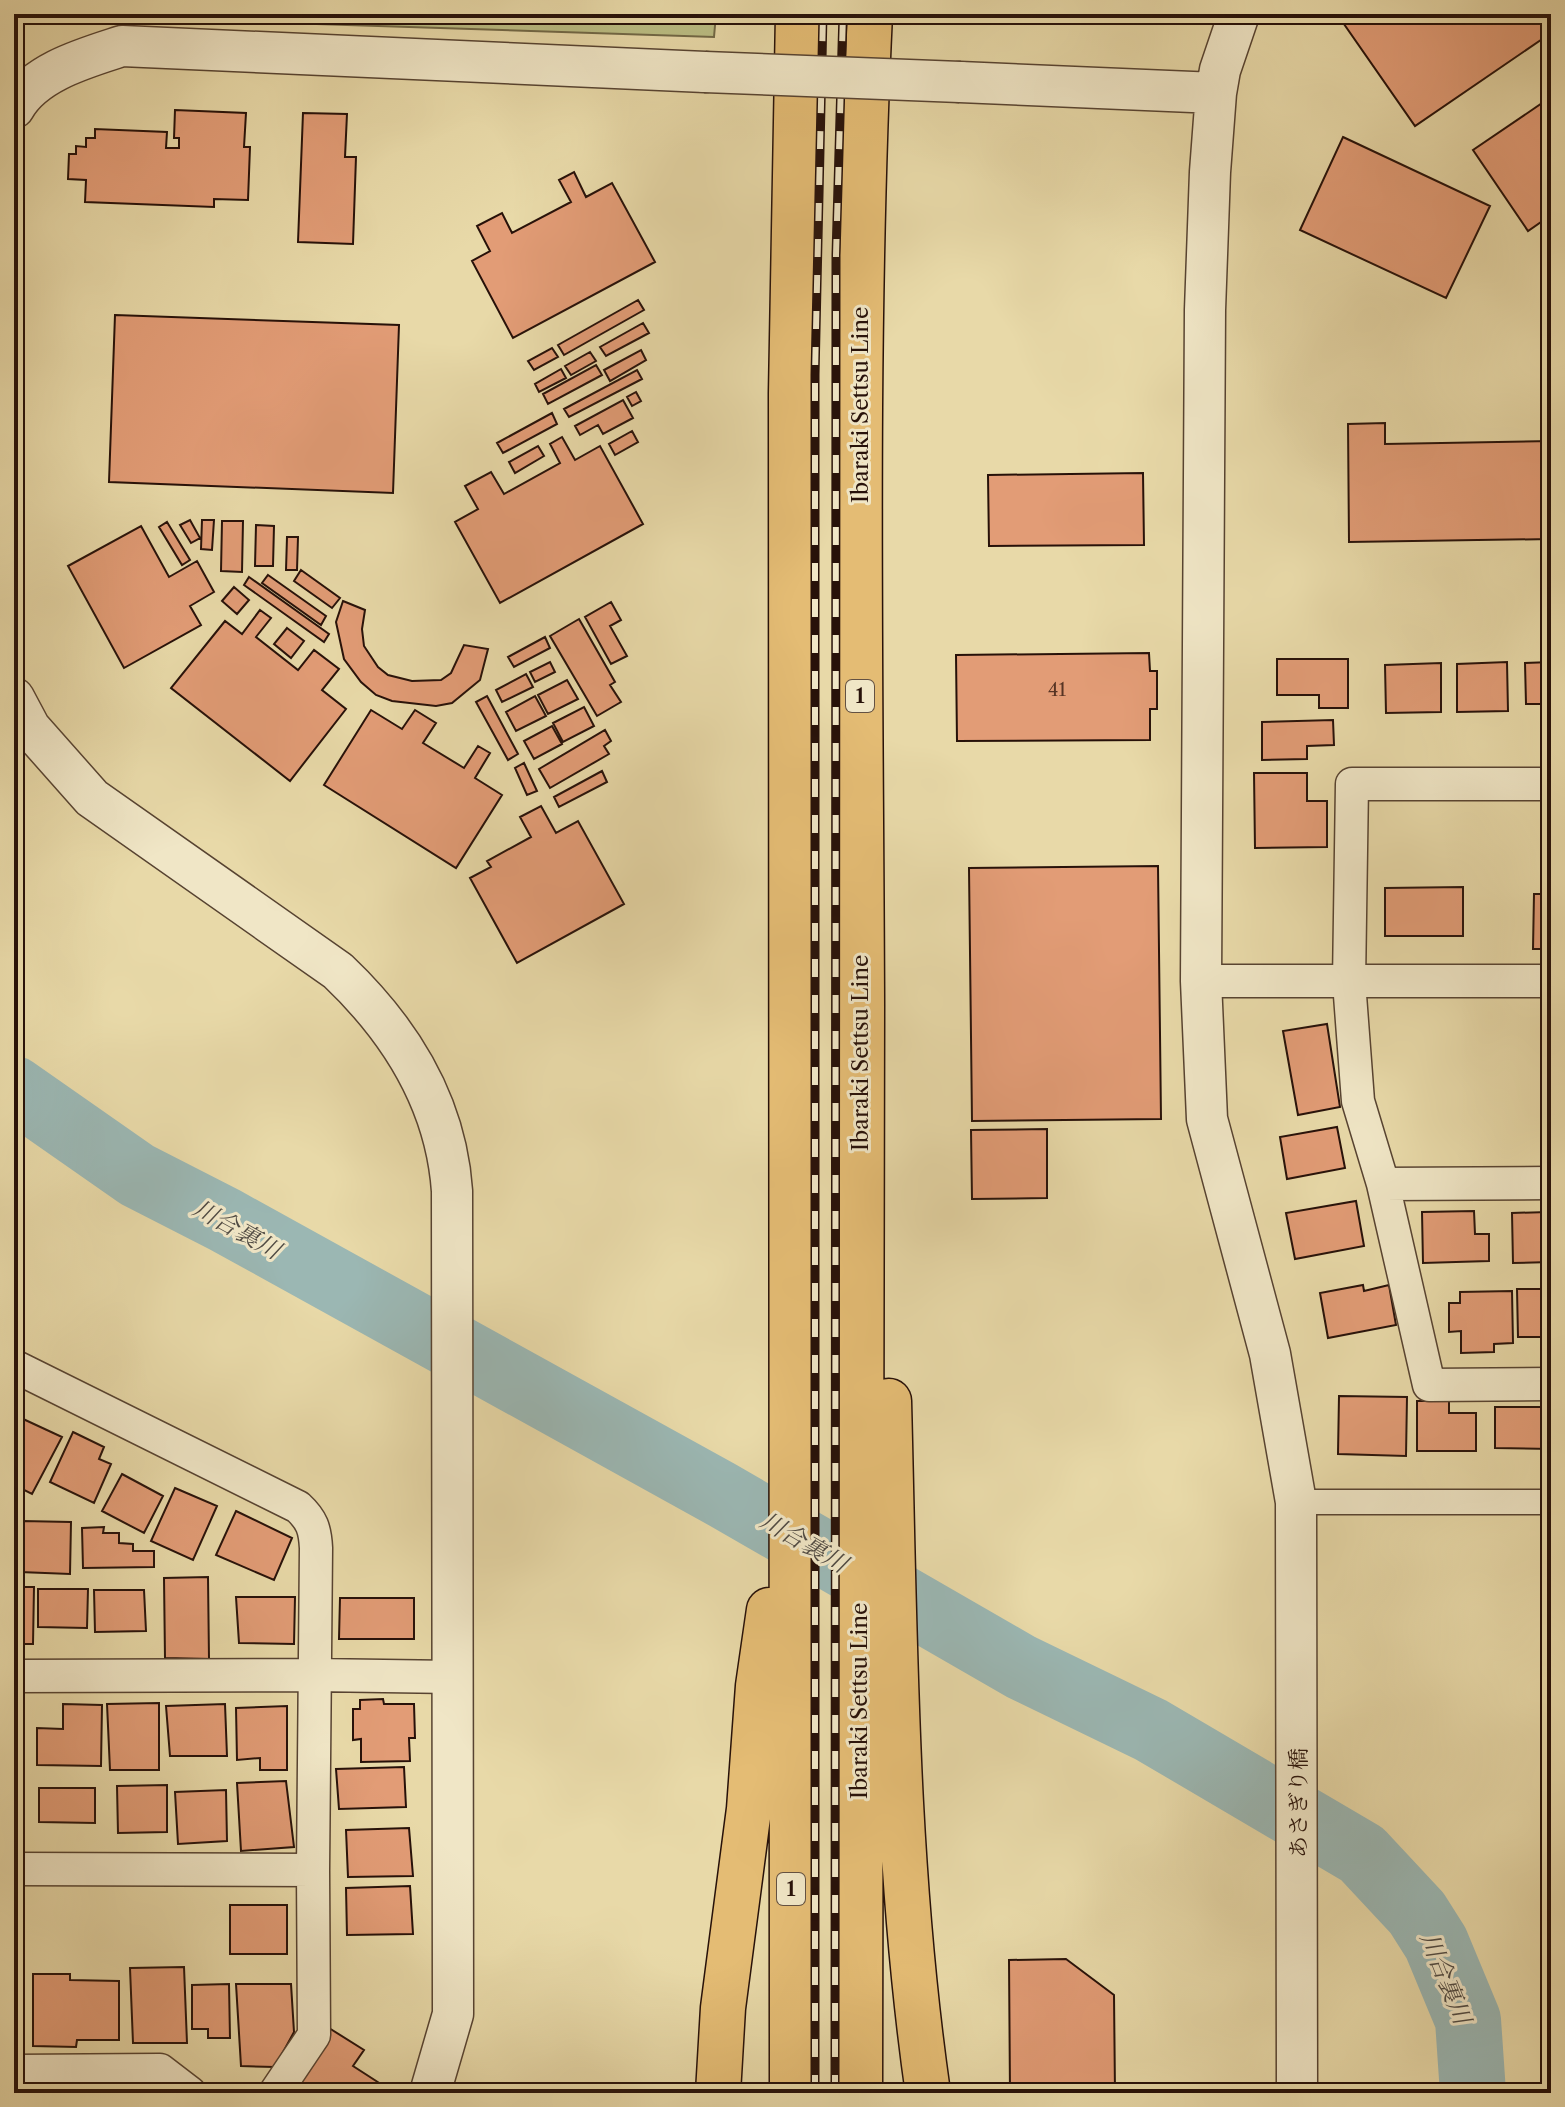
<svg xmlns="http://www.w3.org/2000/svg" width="1565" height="2107" viewBox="0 0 1565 2107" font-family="'Libre Caslon Text','Noto Serif JP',serif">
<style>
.green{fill:#bbbe84;stroke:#716846;stroke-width:2}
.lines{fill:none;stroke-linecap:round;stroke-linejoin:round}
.river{stroke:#9bb7b3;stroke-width:66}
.building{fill:#e29c76;stroke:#271109;stroke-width:2}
.pedestrian-casing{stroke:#574331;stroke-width:27}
.minor-casing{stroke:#574331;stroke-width:35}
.tertiary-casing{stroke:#574331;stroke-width:43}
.primary-casing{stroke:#271109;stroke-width:47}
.pedestrian{stroke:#f0e6c6;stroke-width:24}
.minor{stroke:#f0e6c6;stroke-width:32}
.tertiary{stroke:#f0e6c6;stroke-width:40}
.primary{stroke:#e4bc74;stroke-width:44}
.rail-casing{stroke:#271109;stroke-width:9}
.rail{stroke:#f0e6c6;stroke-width:6;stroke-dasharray:18;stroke-linecap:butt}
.tertiary-bridge-casing{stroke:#574331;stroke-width:43;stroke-linecap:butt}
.tertiary-bridge{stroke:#f0e6c6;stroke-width:40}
.labels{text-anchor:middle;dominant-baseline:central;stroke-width:6;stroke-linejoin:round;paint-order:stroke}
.number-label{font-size:18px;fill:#563424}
.shield{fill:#f0e6c6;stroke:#635142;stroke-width:2}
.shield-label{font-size:20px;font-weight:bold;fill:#271109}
.street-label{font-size:22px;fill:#271109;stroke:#f0e6c6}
.water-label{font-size:24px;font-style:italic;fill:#504b44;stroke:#f0e6c6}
</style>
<rect width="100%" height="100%" fill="#e8d9a8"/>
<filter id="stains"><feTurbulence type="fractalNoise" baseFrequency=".0025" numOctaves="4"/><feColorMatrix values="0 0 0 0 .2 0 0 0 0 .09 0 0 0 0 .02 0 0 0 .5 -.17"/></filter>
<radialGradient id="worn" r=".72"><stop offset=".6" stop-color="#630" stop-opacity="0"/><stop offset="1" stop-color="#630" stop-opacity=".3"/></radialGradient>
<path class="green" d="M14 14H716L714 37Z"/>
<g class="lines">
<path class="river" d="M14 1089 137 1175 225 1220 719 1493 1021 1667 1151 1730 1362 1854 1417 1913 1436 1943 1468 2020 1473 2093"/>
</g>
<path class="building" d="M1337 14H1551V33L1415 126Z
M1551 97V215L1528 231 1473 150Z
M175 110 246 113 244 147H250L248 200 214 199V207L85 202 86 180 68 179 69 154H76V146L86 147V138H95V129L167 132 166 148H179V138H174Z
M303 113 347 114 345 157H356L353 244 298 242Z
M1343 137 1490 206 1446 298 1300 230Z
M574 172 586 197 612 183 655 262 513 338 472 261 490 251 477 226 502 213 512 233 571 202 559 180Z
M638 300 644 310 564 355 558 345Z
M115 315 399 325 393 493 109 482Z
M643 323 649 333 606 356 600 347Z
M552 348 558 357 534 370 528 361Z
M641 350 646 360 610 381 604 370Z
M590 352 596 361 571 375 565 366Z
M596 365 602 375 548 404 543 394Z
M561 369 566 378 539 392 535 384Z
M637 370 642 379 569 417 564 409Z
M636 392 641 401 632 406 627 397Z
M623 400 633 418 603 434 598 425 580 435 575 426Z
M552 413 557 424 503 453 497 443Z
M1385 423V444L1551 441V539L1349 542 1348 424Z
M632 431 638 442 615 455 609 444Z
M562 437 575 460 600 446 643 524 500 603 455 522 478 509 465 486 491 472 504 494 560 463 550 444Z
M538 446 544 456 515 473 509 462Z
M1143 473 1144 545 989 546 988 475Z
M190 520 200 538 191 543 180 525Z
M202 520H214L212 550 201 549Z
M222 521H243L242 572 221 571Z
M167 522 190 560 182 565 159 527Z
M256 525 274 526 273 566H255Z
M141 526 169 577 197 561 214 592 190 606 201 625 124 668 68 566Z
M287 537H298L297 570H286Z
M301 570 340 598 332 608 294 581Z
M268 575 326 616 321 625 262 583Z
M249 577 329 634 324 642 244 585Z
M234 587 249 600 237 614 222 601Z
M343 601 365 610 362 629 364 646 378 667 388 675 412 681 441 680 451 673 464 645 488 649 480 680 452 703 436 706 392 701 376 695 361 682 344 659 336 622Z
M611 602 621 620 610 626 627 656 611 664 585 617Z
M260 610 271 618 256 637 298 670 314 650 339 669 322 690 346 709 290 781 171 688 225 621 242 634Z
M579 619 615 682 610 685 621 702 597 716 550 636Z
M287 628 304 641 291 658 274 644Z
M545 637 550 648 514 667 508 657Z
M1149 653 1150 671H1157V709H1150V740L957 741 956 655Z
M1277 659H1348V708H1319V695H1277Z
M550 662 555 672 535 682 530 672Z
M1507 662 1508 711 1457 712V664Z
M1551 662V704H1526L1525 663Z
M1441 663V712L1386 713 1385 665Z
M526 674 533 687 502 702 496 690Z
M567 680 578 699 548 714 538 695Z
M487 696 518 754 508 760 476 702Z
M535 696 546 716 516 731 506 712Z
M584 707 594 726 563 742 553 723Z
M371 710 402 729 415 710 436 723 423 743 464 768 478 746 490 753 475 778 502 795 456 868 324 785Z
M1333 720 1334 745 1307 746V759L1262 760V722Z
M552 726 562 744 534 759 524 741Z
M605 730 611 741 604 746 609 754 550 788 539 769Z
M524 763 537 791 527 795 515 768Z
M602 771 607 782 559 807 554 797Z
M1254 773H1307V801H1327V847L1255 848Z
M541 806 556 833 578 821 624 904 517 963 470 878 491 867 487 861 531 837 520 817Z
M1158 866 1161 1119 972 1121 969 868Z
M1463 887V936H1385V888Z
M1534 894H1551V949H1533Z
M1327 1024 1340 1107 1298 1115 1283 1031Z
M1337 1127 1345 1168 1287 1179 1280 1137Z
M1047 1129V1198L972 1199 971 1130Z
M1356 1201 1364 1246 1295 1259 1286 1213Z
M1474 1211 1475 1234H1489V1261L1423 1263 1422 1212Z
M1548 1212V1230H1551V1262L1513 1263 1512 1213Z
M1363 1285 1364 1291 1389 1285 1396 1325 1328 1338 1320 1293Z
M1517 1289H1551V1337H1518Z
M1512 1291 1513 1343 1494 1344V1352L1461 1353V1331L1449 1332V1303H1460V1292Z
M1339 1396 1407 1397 1406 1456 1338 1454Z
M1417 1401H1449V1413H1476V1451H1417Z
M1495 1407H1551V1449L1495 1448Z
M21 1418 62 1437 32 1494 14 1485V1432Z
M73 1432 104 1447 99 1459 111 1464 94 1503 50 1482Z
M122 1474 163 1496 144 1533 102 1511Z
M175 1488 217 1506 193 1560 151 1541Z
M236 1511 292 1538 274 1580 216 1555Z
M22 1521 71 1522 70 1574 20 1572Z
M104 1527 103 1533H119V1543L133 1544V1551H154V1567L83 1568 82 1528Z
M208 1577 209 1659 165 1658 164 1578Z
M14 1587H34L33 1644H14Z
M38 1589H88L87 1628 38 1627Z
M94 1590H144L146 1631 95 1632Z
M236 1597H295L294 1644 239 1643Z
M340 1598H414V1639H339Z
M383 1699 384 1704H414L415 1738H409L410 1761 361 1762V1739L353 1740V1709H360V1700Z
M159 1703V1770H110L107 1704Z
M63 1704 102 1705 101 1766 37 1765V1728L63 1729Z
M225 1704 227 1756H170L166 1706Z
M287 1706V1770H260V1758L237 1760 236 1708Z
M404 1767 406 1807 339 1809 336 1769Z
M14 1780H23L21 1837H14Z
M286 1781 294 1847 241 1851 237 1783Z
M167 1785V1832L118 1833 117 1786Z
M39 1788H95V1823L39 1822Z
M226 1790 227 1841 178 1844 175 1792Z
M409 1828 413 1876 348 1877 346 1830Z
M410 1886 413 1934 347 1935 346 1888Z
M230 1905H287V1954H230Z
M1066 1959 1114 1995 1115 2093H1010L1009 1960Z
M184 1967 187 2043H133L130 1968Z
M14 1973H20L23 2046H14Z
M33 1974H70V1980L119 1981V2040H77L76 2047 33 2046Z
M229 1984 230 2038H208V2029H192V1985Z
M236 1984H291L294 2032 275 2067 241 2066Z
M329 2028 364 2050 353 2066 387 2088 384 2093H289Z"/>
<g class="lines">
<defs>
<path id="pedestrian" d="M1296 1502H1551"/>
<path id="minor" d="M1551 784H1352L1349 982 1358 1101 1383 1184 1429 1385 1551 1384
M1201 981H1551
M1383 1184 1551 1183
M14 1366 298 1507C312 1520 315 1529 316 1548L313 1870 14 1869
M14 1676 314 1675 454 1677
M14 2071 160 2070 190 2093
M275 2093 314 2035 313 1870"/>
<path id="tertiary" d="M1239 14 1220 70 1216 93 1210 172 1205 310 1201 981 1207 1119 1270 1354 1296 1502 1297 2093
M960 82 1216 93
M14 108C34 72 85 58 122 46L705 72
M14 698 30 728 92 798 338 971C400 1030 446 1103 452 1191L453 2014 430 2093"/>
<path id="primary" d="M889 1401C895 1632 895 1864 928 2093
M718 2093 723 2008 749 1809 758 1686 769 1610
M792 2093 791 393 798 14
M860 2093C860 1731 862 1369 862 1006 861 676 854 345 870 14"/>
</defs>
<use href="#pedestrian" class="pedestrian-casing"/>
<use href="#minor" class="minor-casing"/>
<use href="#tertiary" class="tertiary-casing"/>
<use href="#primary" class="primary-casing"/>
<use href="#pedestrian" class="pedestrian"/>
<use href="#minor" class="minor"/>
<use href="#tertiary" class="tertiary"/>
<use href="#primary" class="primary"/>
<defs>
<path id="rail" d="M815 2093V375L823 14
M835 2093 836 255 843 14"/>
</defs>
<use href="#rail" class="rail-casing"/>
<use href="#rail" class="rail"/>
<defs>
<path id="tertiary-bridge" d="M705 72 960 82"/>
</defs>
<use href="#tertiary-bridge" class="tertiary-bridge-casing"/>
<use href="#tertiary-bridge" class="tertiary-bridge"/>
</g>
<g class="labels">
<g class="number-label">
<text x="1057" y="690">41</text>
</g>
<g class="shield">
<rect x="846" y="680" width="28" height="32" rx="6"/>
<rect x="777" y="1873" width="28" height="32" rx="6"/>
</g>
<g class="shield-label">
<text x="860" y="696">1</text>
<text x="791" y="1889">1</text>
</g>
<g class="street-label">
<text transform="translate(860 405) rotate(-90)">Ibaraki Settsu Line</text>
<text transform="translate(860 1053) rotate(-90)">Ibaraki Settsu Line</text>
<text transform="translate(859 1701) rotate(-90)">Ibaraki Settsu Line</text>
<text transform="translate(1298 1803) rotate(-90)">あさぎり橋</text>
</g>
<g class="water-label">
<text transform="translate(237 1229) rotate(29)">川合裏川</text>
<text transform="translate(804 1542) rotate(30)">川合裏川</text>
<text transform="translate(1446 1978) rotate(68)">川合裏川</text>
</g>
</g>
<rect width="1565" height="2107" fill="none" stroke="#e8d9a8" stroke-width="48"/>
<rect x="16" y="16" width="1533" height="2075" fill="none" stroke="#271109" stroke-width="4"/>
<rect x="24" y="24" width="1517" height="2059" fill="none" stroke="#271109" stroke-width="2"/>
<rect width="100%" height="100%" filter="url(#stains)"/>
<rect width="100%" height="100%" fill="url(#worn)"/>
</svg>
